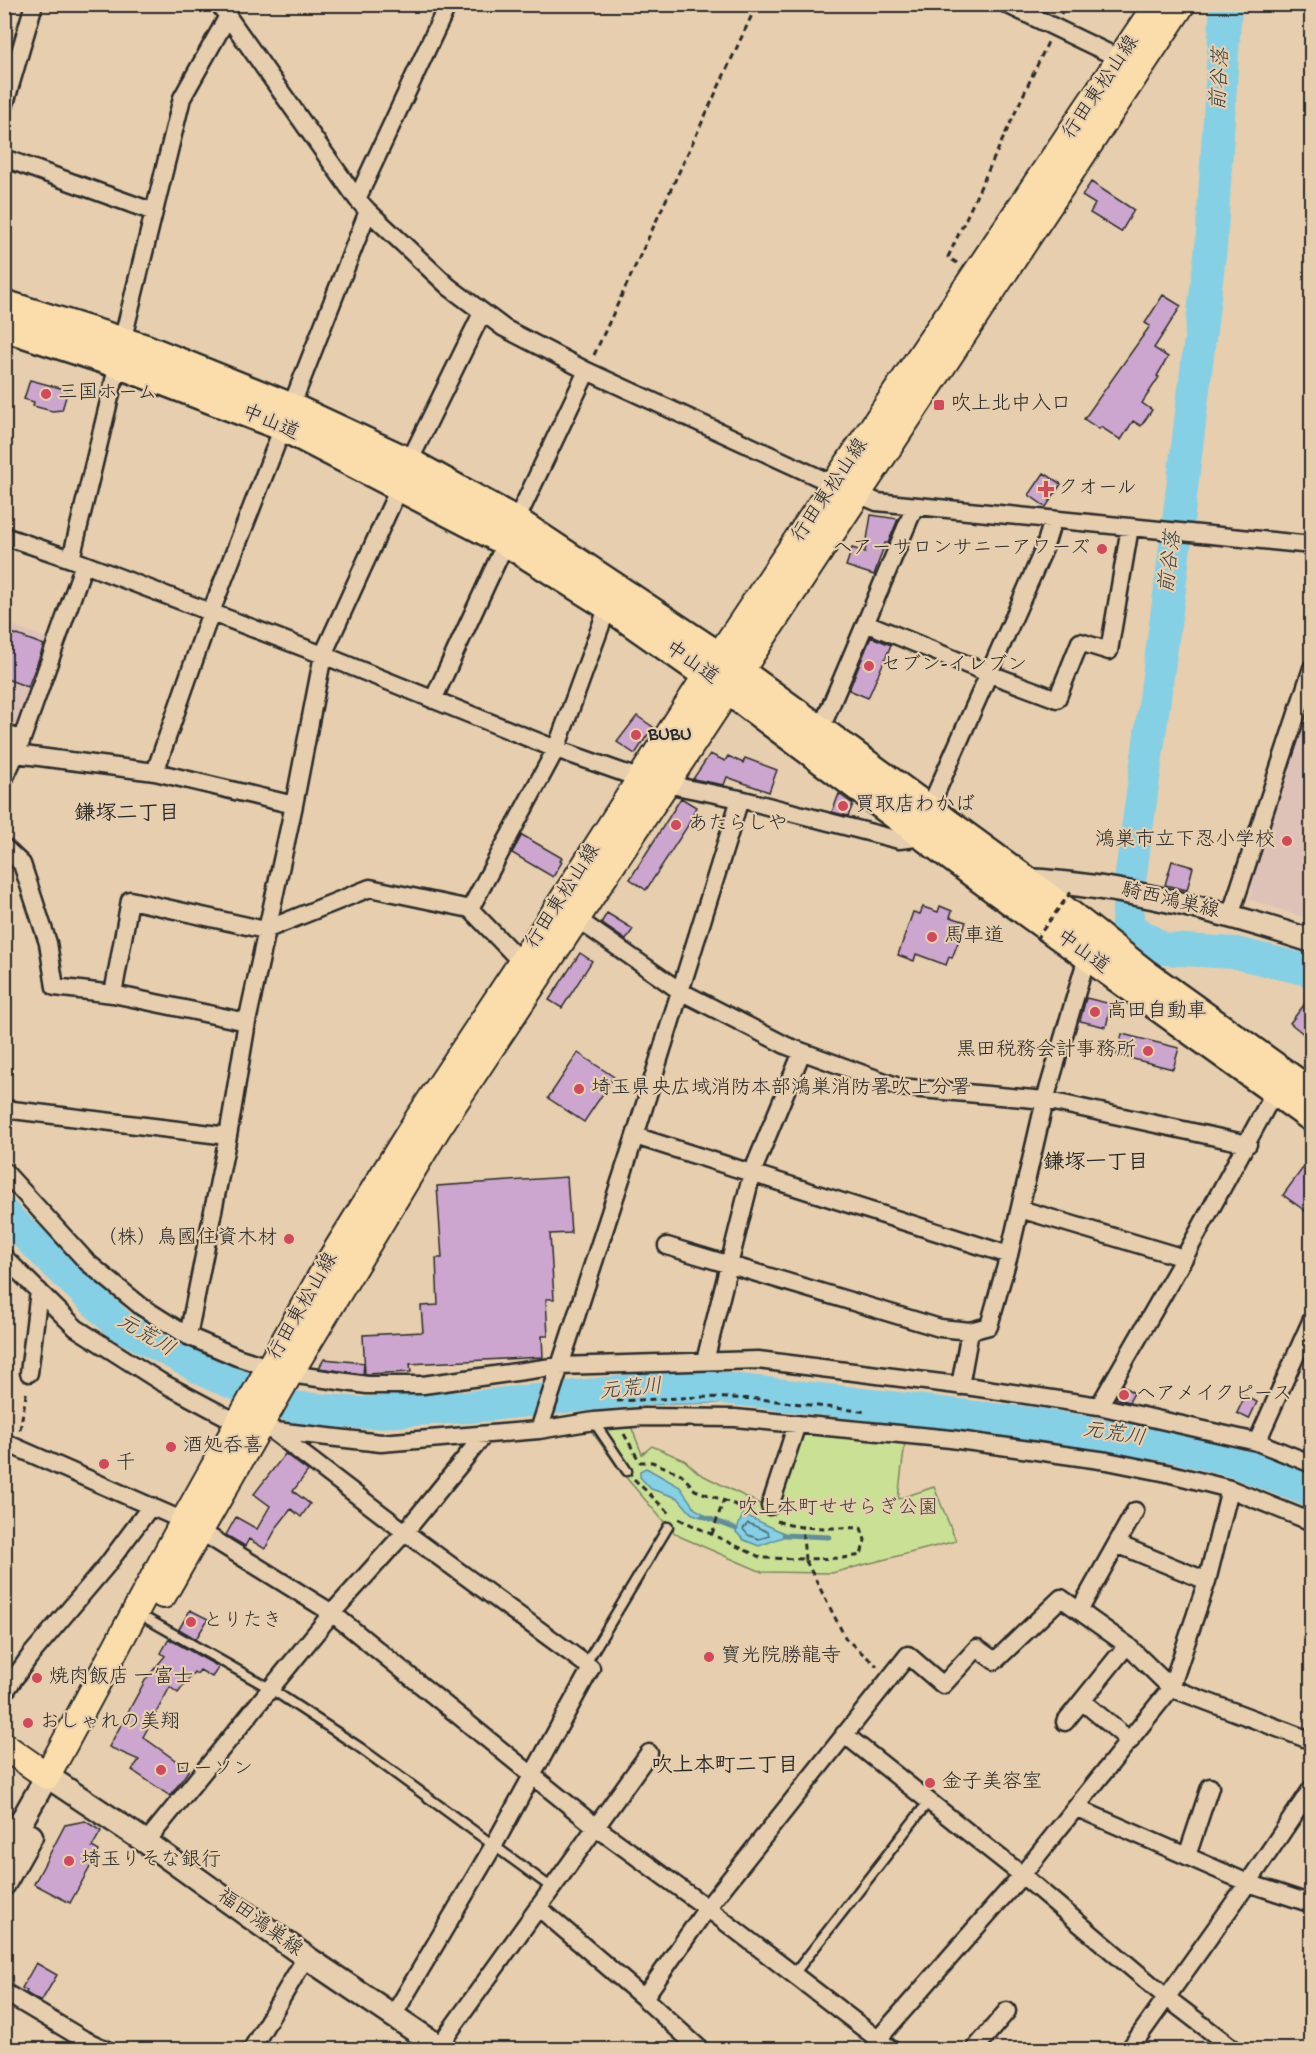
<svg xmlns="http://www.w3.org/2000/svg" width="1316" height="2054" viewBox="0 0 1316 2054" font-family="'Gochi Hand','Klee One',sans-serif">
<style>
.built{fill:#dec2b8}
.green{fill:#cae095;stroke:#7a8660;stroke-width:1.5}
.water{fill:#85d0e5;stroke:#618e9b;stroke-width:1.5}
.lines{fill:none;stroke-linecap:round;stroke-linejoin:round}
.shore{stroke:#4f6d75;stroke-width:1.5}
.stream{stroke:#618e9b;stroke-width:5}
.river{stroke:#85d0e5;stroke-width:32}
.building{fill:#cca6ce;stroke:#2b2b2b;stroke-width:1.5}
.service-casing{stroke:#2b2b2b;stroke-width:13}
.minor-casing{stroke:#2b2b2b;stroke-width:21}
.secondary-casing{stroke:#2b2b2b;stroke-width:27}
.primary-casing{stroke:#2b2b2b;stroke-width:30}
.trunk-casing{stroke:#2b2b2b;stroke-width:32}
.path{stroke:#2b2b2b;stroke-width:3;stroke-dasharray:6 4.5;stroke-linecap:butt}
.service{stroke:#e6ceae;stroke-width:8}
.minor{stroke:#e6ceae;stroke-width:16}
.secondary{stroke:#e6ceae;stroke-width:22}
.primary{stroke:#faddab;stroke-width:26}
.trunk{stroke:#faddab;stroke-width:27}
.path-bridge{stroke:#2b2b2b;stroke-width:3;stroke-dasharray:6 4.5;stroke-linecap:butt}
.poi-dot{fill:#d1495b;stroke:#e6ceae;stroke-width:2}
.labels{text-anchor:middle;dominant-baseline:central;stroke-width:4.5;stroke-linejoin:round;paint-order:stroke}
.street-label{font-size:20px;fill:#2b2b2b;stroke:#e6ceae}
.poi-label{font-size:20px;fill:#2b2b2b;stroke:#e6ceae;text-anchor:start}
.park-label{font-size:20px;fill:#3b3d36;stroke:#e6ceae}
.water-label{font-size:21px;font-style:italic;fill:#384447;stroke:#e6ceae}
.neighbourhood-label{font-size:21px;font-weight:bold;fill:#2b2b2b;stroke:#e6ceae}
</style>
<rect width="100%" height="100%" fill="#e6ceae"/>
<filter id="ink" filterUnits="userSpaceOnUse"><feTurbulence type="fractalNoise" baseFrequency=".0167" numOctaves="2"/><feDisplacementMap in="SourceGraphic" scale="12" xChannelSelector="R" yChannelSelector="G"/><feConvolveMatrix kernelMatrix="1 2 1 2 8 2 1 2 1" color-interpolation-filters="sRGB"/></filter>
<g filter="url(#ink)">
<path class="built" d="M4 622 50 640 17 733 5 729Z
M1311 691V920L1249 899 1252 890 1248 889Z"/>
<path class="green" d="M629 1421 642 1454 652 1446 684 1460 700 1474 764 1506 799 1433 806 1430 905 1442 898 1499 934 1487 956 1541 832 1573 762 1572 681 1537 672 1531 623 1474 589 1428Z"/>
<path class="water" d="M646 1468 680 1487 695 1509 703 1513 701 1517 691 1513 678 1498 651 1489 640 1477V1471Z
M743 1514 784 1533 783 1537 759 1546 744 1540 736 1532Z"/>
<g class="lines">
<path class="shore" d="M748 1523 768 1532 769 1536 759 1539 748 1535 743 1529Z"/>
<path class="stream" d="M633 1403 730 1401 840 1413
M850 1415 1046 1441
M703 1516 736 1529
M784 1535 829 1537"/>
<path class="river" d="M1226 4 1211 247 1170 588 1130 881 1127 926 1164 949 1236 953 1312 971
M4 1214 118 1324 215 1376 292 1407 359 1413 468 1407 657 1388 714 1387 1038 1424 1176 1447 1236 1462 1312 1492"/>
</g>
<path class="building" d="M1091 182 1134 210 1121 232 1090 213 1095 204 1082 196Z
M1163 295 1181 306 1154 348 1168 357 1157 376 1159 377 1142 403 1152 410 1141 426 1133 421 1121 440 1101 427 1099 429 1084 419 1150 326 1145 323Z
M30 380 68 390 62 410 52 411 33 406 34 402 24 399Z
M1044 473 1061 484 1046 507 1029 495Z
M871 515 898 519 888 543H885L874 575 846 566 852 548 865 552Z
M4 630 44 645 28 687 4 678Z
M871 637 891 645 868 698 849 690Z
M637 716 653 727 635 754 617 742Z
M710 754 725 761 728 756 743 763 745 758 777 770 769 792 727 777 724 785 693 779Z
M839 794 853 804 848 816 832 812Z
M681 798 696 807 687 827 646 890 630 879Z
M522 835 562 858 560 861 562 862 553 877 512 853Z
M1172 861 1193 867 1187 890 1165 885Z
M940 906 952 911 950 917 966 922 952 958 949 957 946 965 916 954 914 961 898 955 913 912 920 914 923 907 938 912Z
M607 913 633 929 626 940 601 923Z
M580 953 592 961 562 1008 549 1000Z
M1311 996V1040L1290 1023Z
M1086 998 1111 1004 1106 1027 1080 1021Z
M1122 1034 1179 1048 1173 1069 1117 1055Z
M578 1053 614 1077 584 1122 548 1098Z
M1311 1157V1215L1283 1195Z
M567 1177 571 1233 550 1234 554 1299H546L548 1336H542L543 1357 410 1364 411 1372 365 1374 363 1335 423 1332 421 1306 438 1305 436 1258H442L437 1186Z
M324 1359 364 1363 363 1374 319 1368Z
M1123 1386 1134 1393 1129 1402 1116 1398Z
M1245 1396 1257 1402 1249 1419 1237 1413Z
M285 1454 308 1471 293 1491 310 1504 301 1517 291 1509 277 1527 265 1549 249 1539 245 1546 226 1535 236 1517 257 1529 270 1506 254 1494Z
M190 1610 208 1619 196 1639 179 1629Z
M169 1639 219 1667 212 1677 200 1670 197 1674 194 1672 178 1693 170 1687 143 1737 189 1770 170 1796 132 1770 139 1760 109 1747 146 1679 165 1656 161 1653Z
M85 1821 101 1831 92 1847 99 1851 70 1903 34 1884 65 1825Z
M36 1963 57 1975 41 2002 26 1993 27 1991 22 1988Z"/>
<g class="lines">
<defs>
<path id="service" d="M594 1422 627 1471
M149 1620 271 1689 359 1747 552 1888
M585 1665 668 1527
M794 1974 929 1801"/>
<path id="minor" d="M219 4 357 199 368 211 449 287 504 328 587 371 822 479 877 502 1312 545
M1006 4 1129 63
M4 107 34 4
M4 158 154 212
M357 199 448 4
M122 342 182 98 228 16
M291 407 368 211
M409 462 482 313
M516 521 587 371
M4 536 71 559 323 655 556 749 627 774 641 779 740 799 899 840 926 837
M71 559 118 364
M866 623 990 674 1057 699 1080 642 1109 651 1130 527
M433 700 506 542
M820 731 915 506
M4 733 21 740
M16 754 155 772 294 805
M155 772 211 612 283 427
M4 779 19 747 84 564
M929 809 1044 549 1053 520
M4 847 22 864 48 943 55 987 113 994 247 1022
M470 909 556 749 608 606
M570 914 680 991 787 1046 899 1087 1045 1100 1248 1144
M1230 916 1312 668
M113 994 130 900 265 930 370 888 470 909 528 969
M4 1109 228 1136
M635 1136 1009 1255
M4 1171 87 1262 142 1307 188 1336 237 1357 290 1374 367 1385H423L559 1366 758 1360 973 1387 1099 1406 1257 1442 1312 1464
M1020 1209 1184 1258
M667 1246 940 1328 970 1331
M4 1257 76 1328 161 1382 225 1416 258 1429 381 1443 539 1430 594 1421 644 1417 735 1418 951 1439 1107 1461 1167 1473 1230 1489 1312 1522
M188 1336 228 1136 247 1022 294 805 323 655 400 486
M705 1361 752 1173 802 1052
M29 1373 39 1291
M960 1386 970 1331 989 1326 1009 1255 1045 1100 1087 957
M1099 1406 1184 1258 1275 1091
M539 1430 635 1136 740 799
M274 1432 405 1532 591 1668 494 1845 393 2016
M4 1442 184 1521 332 1613 596 1827 707 1908 892 2050
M1257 1442 1312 1319
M770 1506 797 1424
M1117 1544 1207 1581
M1079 1611 1135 1511
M4 1693 30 1656 107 1565 151 1506
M1082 1701 1130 1741
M1065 1722 1127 1645
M844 1734 1022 1875 1167 1998 1235 2050
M1077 1808 1248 1883 1312 1904
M146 1842 332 1613 405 1532 484 1435
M1187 1856 1210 1787
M538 1907 644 1998 701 2050
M4 1992 83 2039 107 2050
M644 1998 707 1908 908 1655 943 1685 977 1648 995 1661 1061 1598 1127 1645 1171 1688 1312 1741
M879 2038 1022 1875 1171 1688 1207 1581 1230 1489
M439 2046 649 1753
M251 2050 306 1957
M974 2050 1007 2011
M1129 2050 1248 1883 1312 1788"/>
<path id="secondary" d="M1026 880C1123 885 1219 911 1312 941
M4 1852 47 1776 146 1842 306 1957 444 2050
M4 1884 31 1836"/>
<path id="primary" d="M163 1595 288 1376 437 1129 1182 4
M4 1746 47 1776 184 1521 268 1370 328 1264 418 1119 559 906 719 656 1157 4"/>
<path id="trunk" d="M4 304 147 349 291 407 409 462 516 521 719 656 1026 880 1146 974 1312 1093
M4 327 118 364 283 427 506 542 608 606 729 691 994 889 1312 1118"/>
</defs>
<use href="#service" class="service-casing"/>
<use href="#minor" class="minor-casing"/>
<use href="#secondary" class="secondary-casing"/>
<use href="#primary" class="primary-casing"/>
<use href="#trunk" class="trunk-casing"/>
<path class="path" d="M1061 14 1065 4
M957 263 948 257 1048 42
M594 355 757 4
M617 1401 701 1397 760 1399 867 1412
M20 1430 27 1389
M624 1434 640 1462H652L681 1474 695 1490 753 1511
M634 1479 670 1514
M679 1519 762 1558 805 1559 846 1639 877 1666
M777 1521C802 1531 835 1527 861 1528L865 1540 861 1555 843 1558 805 1559 802 1526
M712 1534 724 1499"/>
<use href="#service" class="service"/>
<use href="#minor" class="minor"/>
<use href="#secondary" class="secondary"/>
<use href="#primary" class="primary"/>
<use href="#trunk" class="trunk"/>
<path class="path-bridge" d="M1036 939 1071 892"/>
</g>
</g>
<g class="poi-dot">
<circle cx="46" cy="394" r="6"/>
<rect x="933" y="399" width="12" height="12" rx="3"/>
<path d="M1043 480h6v6h6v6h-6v6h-6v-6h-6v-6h6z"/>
<circle cx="1102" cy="549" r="6"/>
<circle cx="869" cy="666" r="6"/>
<circle cx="636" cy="735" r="6"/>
<circle cx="843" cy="806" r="6"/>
<circle cx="676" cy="825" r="6"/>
<circle cx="1287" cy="841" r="6"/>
<circle cx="932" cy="937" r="6"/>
<circle cx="1095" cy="1012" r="6"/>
<circle cx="1148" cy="1051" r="6"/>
<circle cx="579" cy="1089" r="6"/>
<circle cx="289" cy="1239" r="6"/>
<circle cx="1124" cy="1395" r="6"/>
<circle cx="171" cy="1447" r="6"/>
<circle cx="104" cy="1464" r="6"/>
<circle cx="191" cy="1622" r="6"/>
<circle cx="709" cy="1657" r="6"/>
<circle cx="37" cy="1678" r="6"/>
<circle cx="28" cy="1723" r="6"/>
<circle cx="161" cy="1770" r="6"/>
<circle cx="930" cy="1783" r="6"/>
<circle cx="69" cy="1861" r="6"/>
</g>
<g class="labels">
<g class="street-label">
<text transform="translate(1102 88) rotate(-56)">行田東松山線</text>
<text transform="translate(270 424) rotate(23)">中山道</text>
<text transform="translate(831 491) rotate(-56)">行田東松山線</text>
<text transform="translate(691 664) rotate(35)">中山道</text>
<text transform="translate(564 897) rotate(-57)">行田東松山線</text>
<text transform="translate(1170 902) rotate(13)">騎西鴻巣線</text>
<text transform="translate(1082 953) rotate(36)">中山道</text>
<text transform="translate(304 1307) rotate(-60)">行田東松山線</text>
<text transform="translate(259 1924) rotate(36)">福田鴻巣線</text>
</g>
<g class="poi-label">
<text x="58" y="394">三国ホーム</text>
<text x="951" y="405">吹上北中入口</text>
<text x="1058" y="489">クオール</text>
<text x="1090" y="549" text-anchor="end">ヘアーサロンサニーアワーズ</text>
<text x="881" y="666">セブン-イレブン</text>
<text x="648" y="735">BUBU</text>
<text x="855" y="806">買取店わかば</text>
<text x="688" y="825">あたらしや</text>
<text x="1275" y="841" text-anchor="end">鴻巣市立下忍小学校</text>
<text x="944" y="937">馬車道</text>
<text x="1107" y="1012">高田自動車</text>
<text x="1136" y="1051" text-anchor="end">黒田税務会計事務所</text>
<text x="591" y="1089">埼玉県央広域消防本部鴻巣消防署吹上分署</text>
<text x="277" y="1239" text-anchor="end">（株）鳥國住資木材</text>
<text x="1136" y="1395">ヘアメイクピース</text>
<text x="183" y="1447">酒処呑喜</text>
<text x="116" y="1464">千</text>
<text x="203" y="1622">とりたき</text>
<text x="721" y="1657">寶光院勝龍寺</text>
<text x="49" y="1678">焼肉飯店 一富士</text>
<text x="40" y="1723">おしゃれの美翔</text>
<text x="173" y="1770">ローソン</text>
<text x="942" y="1783">金子美容室</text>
<text x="81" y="1861">埼玉りそな銀行</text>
</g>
<g class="park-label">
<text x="838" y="1509">吹上本町せせらぎ公園</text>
</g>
<g class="water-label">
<text transform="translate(1222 79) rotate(-87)">前谷落</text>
<text transform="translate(1172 562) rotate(-83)">前谷落</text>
<text transform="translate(145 1337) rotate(31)">元荒川</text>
<text transform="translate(631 1391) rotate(-5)">元荒川</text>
<text transform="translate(1114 1436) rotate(9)">元荒川</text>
</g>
<g class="neighbourhood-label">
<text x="127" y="815">鎌塚二丁目</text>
<text x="1096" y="1164">鎌塚一丁目</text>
<text x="725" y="1767">吹上本町二丁目</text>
</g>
</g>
<rect width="1316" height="2054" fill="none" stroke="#e6ceae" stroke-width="24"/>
<rect x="12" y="12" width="1292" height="2030" fill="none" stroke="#2b2b2b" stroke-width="2" filter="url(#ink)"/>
</svg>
